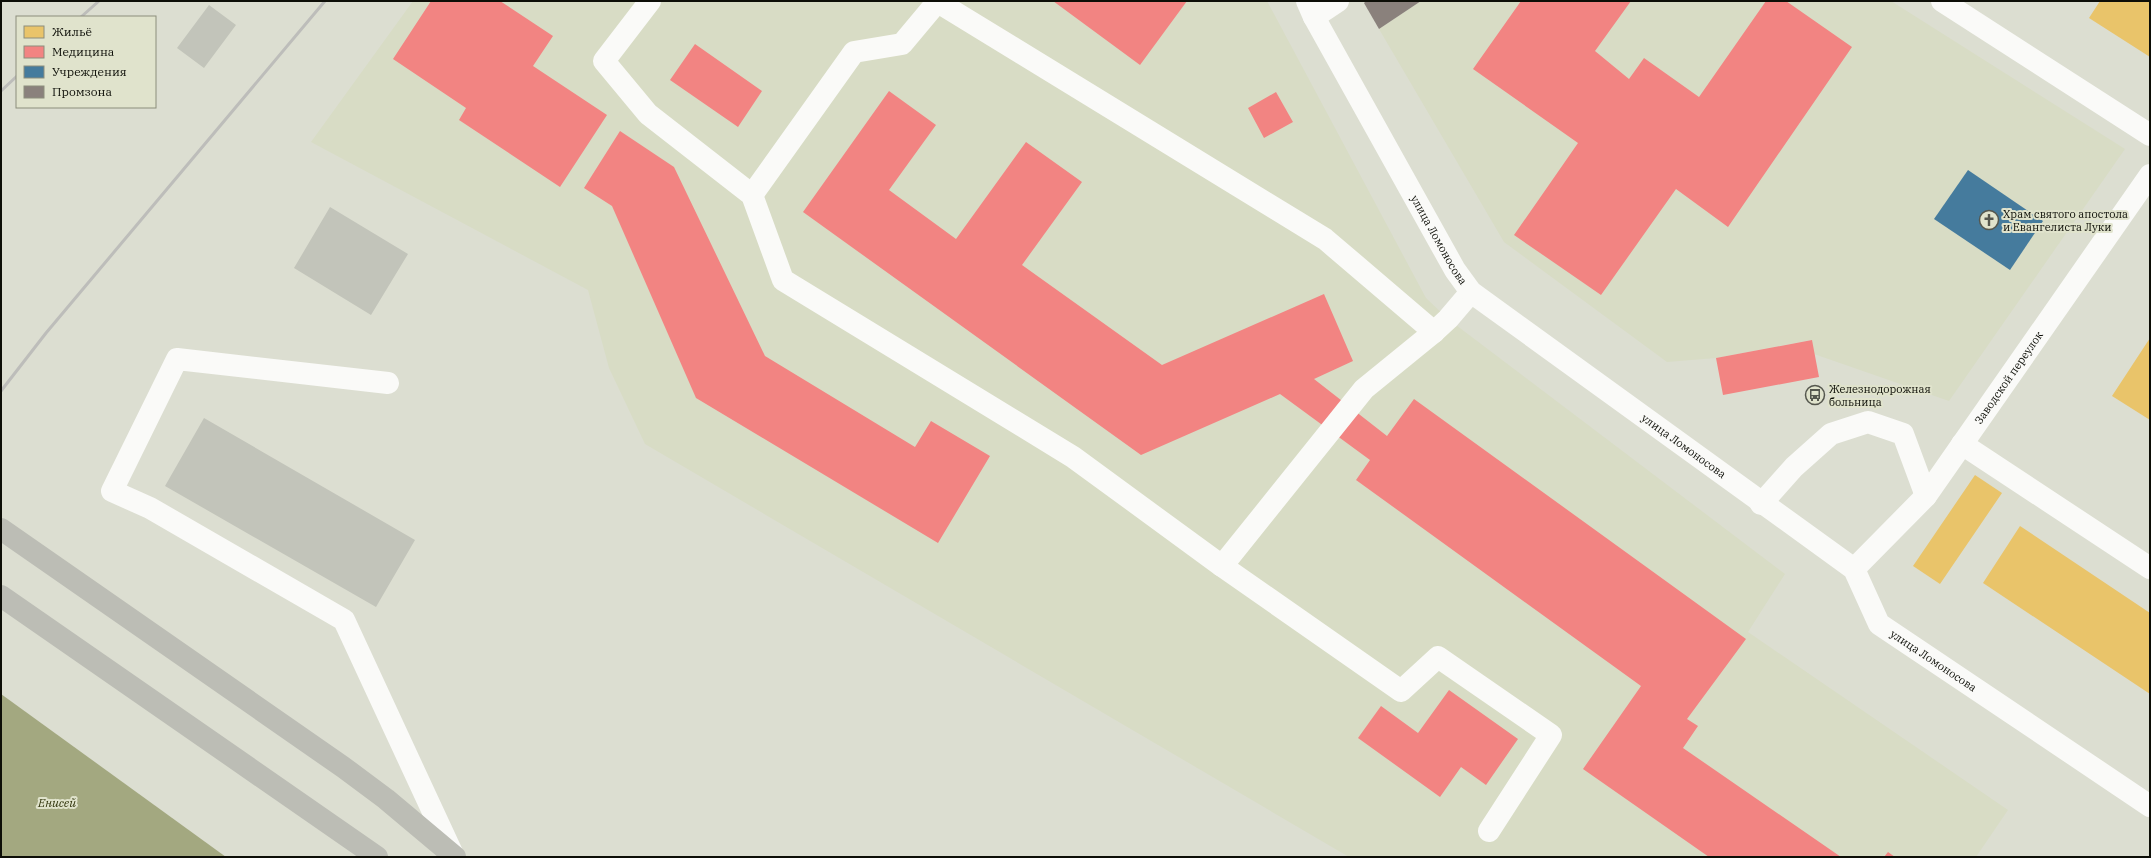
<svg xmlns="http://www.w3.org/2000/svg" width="2151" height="858" viewBox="0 0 2151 858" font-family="'IBM Plex Serif',serif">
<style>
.built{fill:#d8dcc5}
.water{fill:#a3a880}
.homes{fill:#e9c46a}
.health{fill:#f28482}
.public{fill:#457b9d}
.industry{fill:#8a817c}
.building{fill:#c2c4ba}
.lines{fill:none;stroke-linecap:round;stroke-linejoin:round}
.minor{stroke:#fafaf8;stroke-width:22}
.major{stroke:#bcbdb5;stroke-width:22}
.rail{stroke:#bdbdba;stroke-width:3}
.labels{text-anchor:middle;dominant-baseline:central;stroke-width:4;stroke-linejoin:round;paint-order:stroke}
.poi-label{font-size:11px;fill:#0d0e07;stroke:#e0e3cc;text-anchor:start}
.street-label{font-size:11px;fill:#0d0e07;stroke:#e0e3cc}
.water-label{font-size:12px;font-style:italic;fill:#33370e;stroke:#e0e3cc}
</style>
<rect width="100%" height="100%" fill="#dcded1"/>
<path class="built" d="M413 1H1267L1426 298 1448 319 1785 574 1748 632 2008 810 1976 857H1349L645 444 609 368 588 290 311 142Z
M1421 1H1891L2125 149 1949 401 1814 354 1811 340 1716 358 1667 362 1504 242 1379 29Z"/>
<path class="water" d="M1 694 226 857H1Z"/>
<path class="homes" d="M2100 1H2150V57L2089 18Z
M2150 338V420L2112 396Z
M1975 475 2002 493 1940 584 1913 566Z
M2020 526 2150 613V694L1983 583Z"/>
<path class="health" d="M431 1H500L553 36 533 66 607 115 560 187 459 120 466 108 393 59Z
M1053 1H1187L1140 65Z
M1521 1H1631L1595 51 1629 79 1644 58 1699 97 1766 1H1786L1852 47 1728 227 1676 189 1601 295 1514 235 1578 143 1473 69Z
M695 44 762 91 738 127 670 80Z
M889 91 936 125 889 190 956 239 1026 142 1082 182 1022 265 1162 365 1324 294 1353 361 1314 379 1387 436 1414 399 1746 639 1687 719 1698 726 1683 748 1841 857H1709L1583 769 1641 686 1356 480 1370 460 1280 394 1141 455 803 212Z
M1276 92 1293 122 1264 138 1248 108Z
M620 131 674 167 765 356 915 447 931 421 990 456 938 543 696 398 612 206 584 188Z
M1812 340 1819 377 1723 395 1716 358Z
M1449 690 1518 739 1486 785 1461 767 1440 797 1358 738 1381 706 1418 733Z
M1888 852 1895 857H1884Z"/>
<path class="public" d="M1968 170 2043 221 2010 270 1934 219Z"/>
<path class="industry" d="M1366 1H1421L1379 29 1364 3Z"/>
<path class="building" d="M209 5 236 25 204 68 177 48Z
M330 207 408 254 371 315 294 268Z
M204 418 415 540 376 607 165 486Z"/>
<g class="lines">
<g class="minor">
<path d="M650 1 604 61 648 114 752 195 783 280 1073 457 1222 566 1364 389 1434 332 1448 319 1471 292"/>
<path id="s1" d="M1307 1 1314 17 1455 270 1471 292 1854 569 1879 624 2150 806"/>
<path d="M1942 1 2150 135"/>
<path d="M938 2 1325 239 1434 332"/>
<path d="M1314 17 1338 1"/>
<path d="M752 195 854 52 902 44 938 1"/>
<path d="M388 383 177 359 112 491 150 508 344 620 453 855"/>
<path d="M1962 444 2150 568"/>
<path d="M1761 504 1794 467 1831 434 1868 422 1903 434 1926 496"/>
<path d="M1222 566 1401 691 1438 657 1551 735 1489 831"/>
<path id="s2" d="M1854 569 1926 496 2150 175"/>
</g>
<path class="major" d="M1 529 343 767 386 799 455 857
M1 596 377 857"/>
<path class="rail" d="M81 17 99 1
M1 91 17 76
M1 391 46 333 325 1"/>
</g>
<defs>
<symbol id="church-ring" viewBox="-11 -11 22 22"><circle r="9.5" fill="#e0e3cc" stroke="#55574e" stroke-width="1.5"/><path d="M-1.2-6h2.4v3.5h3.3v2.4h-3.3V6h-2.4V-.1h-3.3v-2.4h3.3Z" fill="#55574e"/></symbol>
<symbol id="bus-ring" viewBox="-11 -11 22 22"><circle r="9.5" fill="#e0e3cc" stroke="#55574e" stroke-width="1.5"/><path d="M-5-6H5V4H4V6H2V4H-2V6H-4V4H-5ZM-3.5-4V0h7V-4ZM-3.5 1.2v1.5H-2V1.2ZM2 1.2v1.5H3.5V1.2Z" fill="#55574e"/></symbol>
</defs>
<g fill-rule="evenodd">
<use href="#church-ring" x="1978" y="209" width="22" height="22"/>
<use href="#bus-ring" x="1804" y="384" width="22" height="22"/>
</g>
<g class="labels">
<g class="poi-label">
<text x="2003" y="214">Храм святого апостола<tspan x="2003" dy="13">и Евангелиста Луки</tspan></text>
<text x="1829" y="389">Железнодорожная<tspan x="1829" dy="13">больница</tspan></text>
</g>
<g class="street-label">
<text stroke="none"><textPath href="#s1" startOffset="273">улица Ломоносова</textPath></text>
<text stroke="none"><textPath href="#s2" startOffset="247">Заводской переулок</textPath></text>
<text stroke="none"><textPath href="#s1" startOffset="597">улица Ломоносова</textPath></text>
<text stroke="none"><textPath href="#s1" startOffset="933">улица Ломоносова</textPath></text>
</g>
<g class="water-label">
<text x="57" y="802">Енисей</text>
</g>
</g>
<rect width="2151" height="858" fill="none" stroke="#0d0e07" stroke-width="4"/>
<rect x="16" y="16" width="140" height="92" fill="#e0e3cc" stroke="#8c8e7d"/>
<rect x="24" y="26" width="20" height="12" fill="#e9c46a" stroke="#8c8e7d"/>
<text x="52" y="36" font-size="12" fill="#0d0e07">Жильё</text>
<rect x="24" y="46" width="20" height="12" fill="#f28482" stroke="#8c8e7d"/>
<text x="52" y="56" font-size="12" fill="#0d0e07">Медицина</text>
<rect x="24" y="66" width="20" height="12" fill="#457b9d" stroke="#8c8e7d"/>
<text x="52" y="76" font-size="12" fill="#0d0e07">Учреждения</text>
<rect x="24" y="86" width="20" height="12" fill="#8a817c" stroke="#8c8e7d"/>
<text x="52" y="96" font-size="12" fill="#0d0e07">Промзона</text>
</svg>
